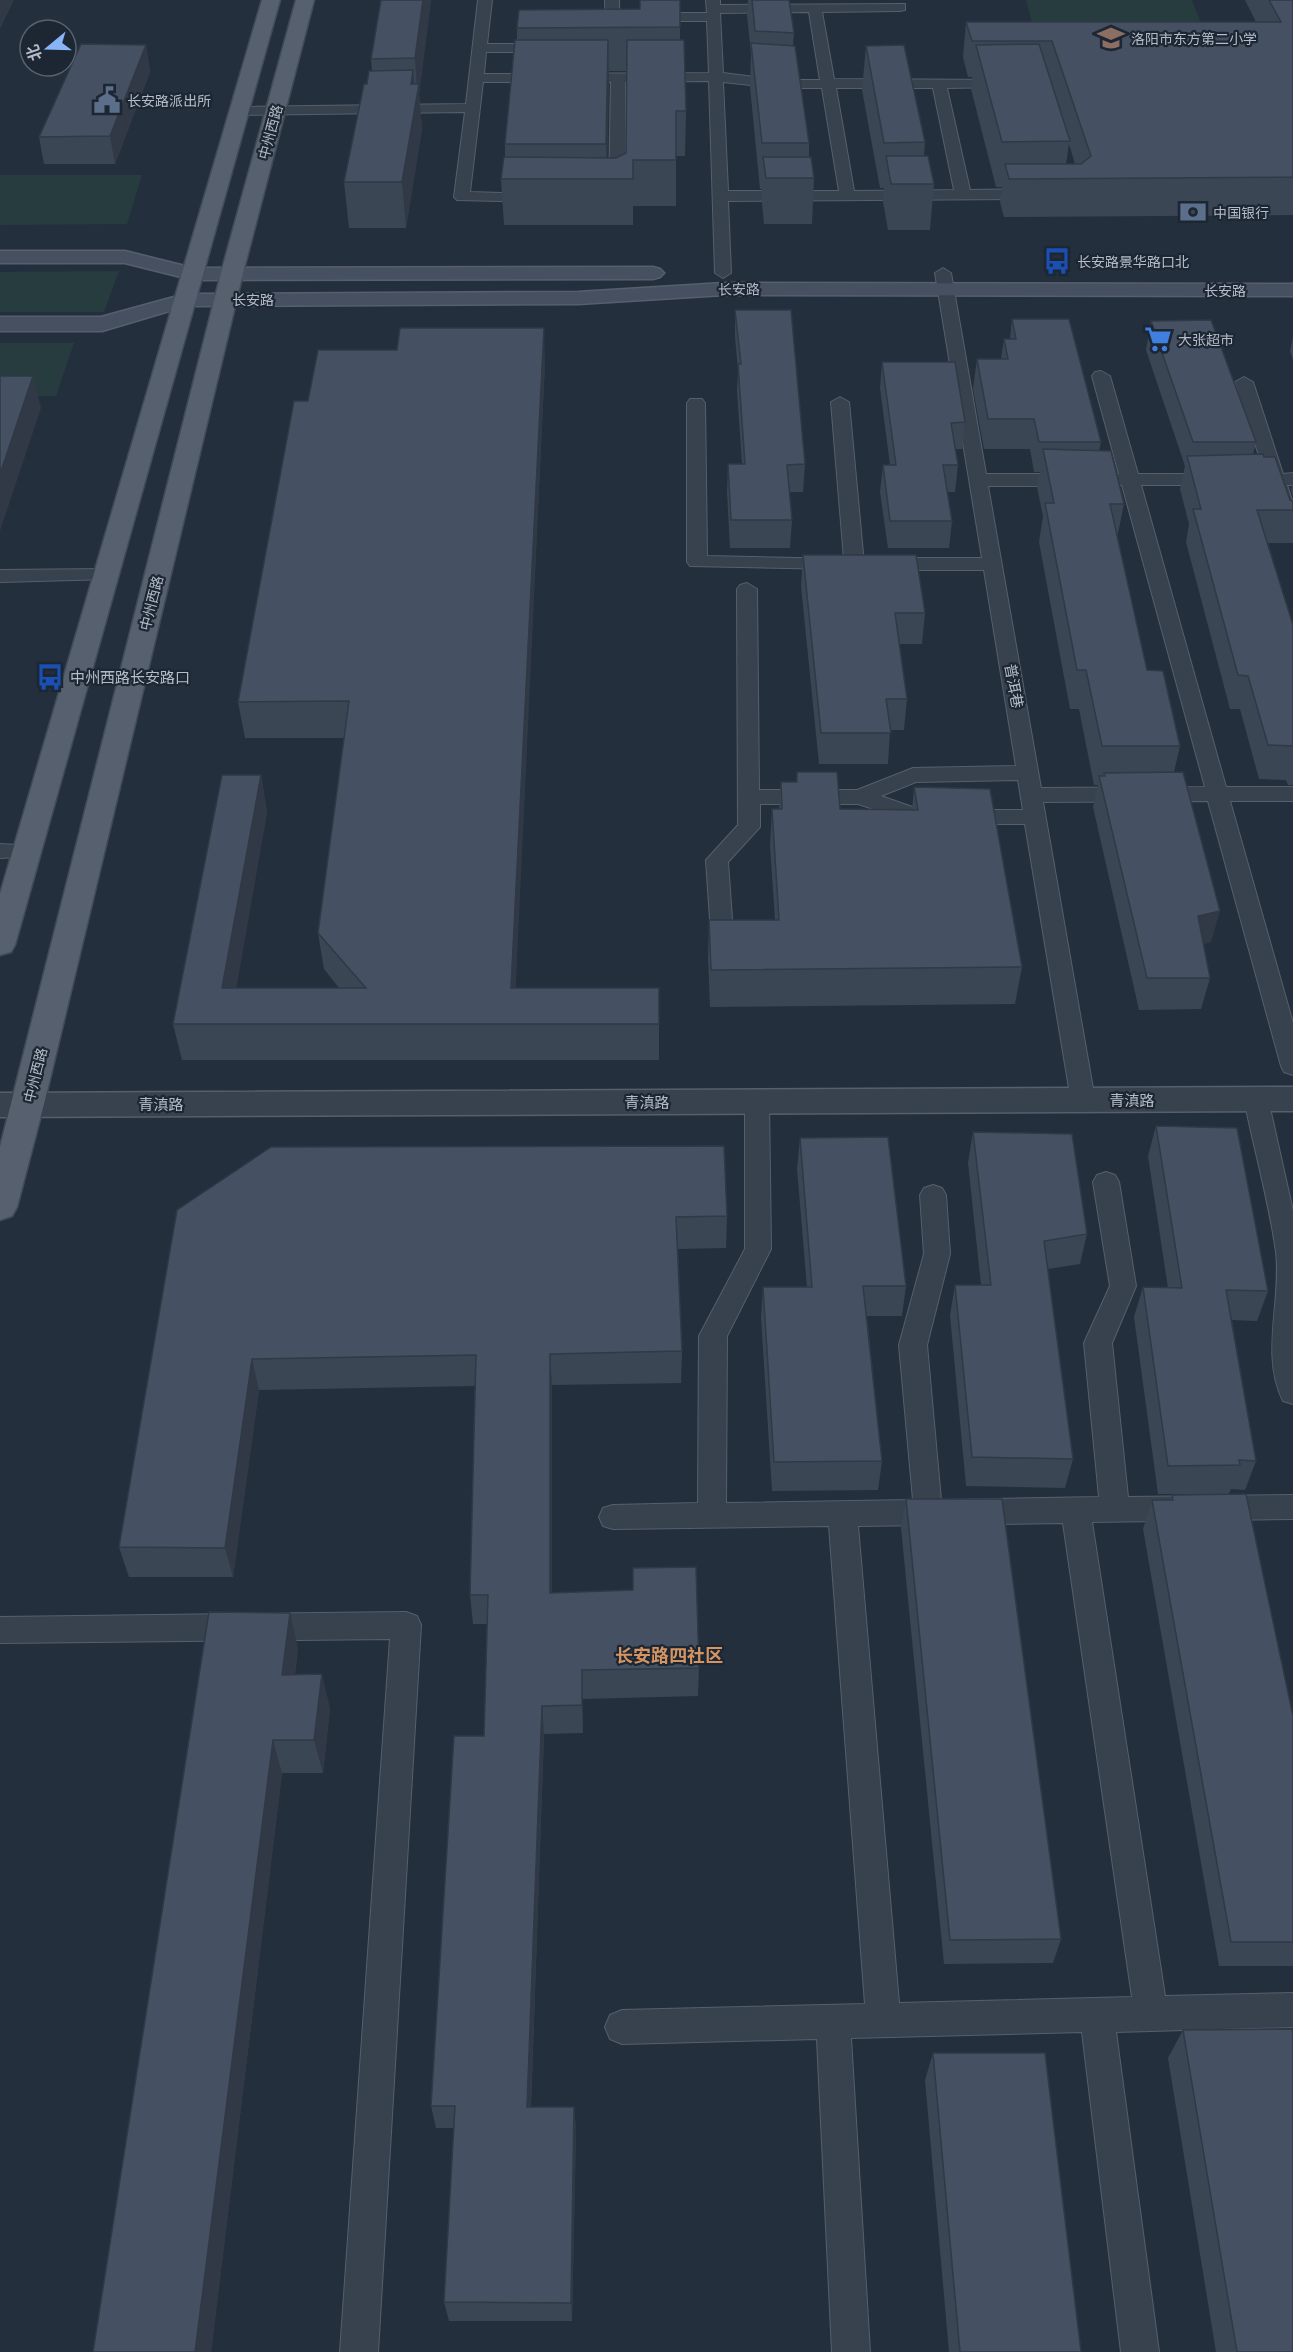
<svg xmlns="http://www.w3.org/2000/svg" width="1293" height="2352" viewBox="0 0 1293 2352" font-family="Manrope,'Noto Sans SC',sans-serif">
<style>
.green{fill:#263c3f}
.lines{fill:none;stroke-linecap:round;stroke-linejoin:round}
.lane-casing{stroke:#565f6c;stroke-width:2}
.street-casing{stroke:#565f6c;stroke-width:3}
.secondary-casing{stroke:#565f6c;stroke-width:3}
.primary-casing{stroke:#414a57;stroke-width:3}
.lane{fill:#38414e;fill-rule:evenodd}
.street{fill:#38414e;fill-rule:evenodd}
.secondary{fill:#465061;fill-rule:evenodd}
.primary{fill:#56606e;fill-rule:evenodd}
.wall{fill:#3b4654;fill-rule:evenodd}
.shaded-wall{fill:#303945}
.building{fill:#455162;stroke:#303945;stroke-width:1.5}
.labels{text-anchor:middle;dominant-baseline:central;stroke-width:4.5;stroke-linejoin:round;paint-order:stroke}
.far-poi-label{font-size:14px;fill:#b4bcc9;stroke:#1d2633;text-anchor:start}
.far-street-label{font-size:14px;fill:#b4bcc9;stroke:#1d2633}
.poi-label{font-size:15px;fill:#b4bcc9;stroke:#1d2633;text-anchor:start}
.street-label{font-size:15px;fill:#b4bcc9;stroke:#1d2633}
.quarter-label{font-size:18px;font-weight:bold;fill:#d59563;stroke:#1d2633}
</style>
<rect width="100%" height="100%" fill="#242f3e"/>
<path class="green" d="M1026 0H1192L1204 31 1034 30Z
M0 175H142L127 224 0 225Z
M119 271 104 312H0V272Z
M0 343H74L56 396H0Z"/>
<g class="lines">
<defs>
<path id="lane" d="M478 0H492L487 44H548L555 48 548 52H486L484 74 709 73 707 21H645L638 17 645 13H707L706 0H720V5L905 4V10L900 11 822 12 834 79 1009 80 1011 83 1004 87 947 88 970 190 1035 189 1043 194 1035 199 728 201 731 273 723 278 715 273 709 81 625 82V191L617 196 609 191 611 82H483L470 192 540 194 543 197 535 202 457 200 454 197 465 112 240 115 233 111 240 107 466 104ZM809 12 820 80H777L723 73 720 13ZM723 82 777 88H822L839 191H728ZM836 88H933L954 190 854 191Z
M605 0H619L620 43 613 47 606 43Z
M943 268 951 273 986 474H1072L1081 480 1072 486H988L1041 788 1205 787 1122 485 1108 484 1106 480 1108 476 1119 474 1092 376 1095 372 1101 371 1110 376 1138 474H1265L1235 382 1244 377 1253 382 1283 474 1293 473V485H1287L1293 503V538L1284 532 1268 485H1141L1226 787H1293V801H1230L1293 1023V1075L1284 1072 1281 1066 1208 801 1043 802 1095 1100 1092 1106 1083 1109 1074 1106 1071 1100 1025 824H919L858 804H760V827L728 862 732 919 729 924 721 927 713 924 710 919 706 860 738 825 737 589 740 585 747 583 757 589 759 790H857L913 768 1016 766 984 570H883L873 564 883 558H982L935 273ZM1018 780 1023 810H921L881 796 916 782Z
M840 397 849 402 864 564 861 568 854 570 845 565 837 569 690 566 687 562V403L690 399H702L705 403 707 556 844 559 831 402Z
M105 569 115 575 112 579 0 582V570Z
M0 844 34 846 37 851 34 856 0 858Z
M1256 1090 1265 1093 1268 1099 1293 1211V1404L1283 1401C1260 1355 1282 1300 1276 1252 1269 1201 1254 1149 1244 1099L1247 1093Z
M757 1093 766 1096 769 1102 771 1249 727 1336 726 1503 913 1500 899 1345 924 1254 920 1195 924 1188 933 1185 942 1188 946 1195 950 1254 927 1345 941 1500 1099 1497 1084 1343 1110 1286 1093 1182 1097 1175 1106 1172 1115 1175 1119 1182 1136 1286 1112 1343 1128 1497 1293 1495V1519L1092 1522 1165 1996 1293 1993V2027L1116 2032 1159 2352H1121L1082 2032 851 2038 870 2352H832L817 2039 622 2044 610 2039 605 2027 610 2015 622 2010 865 2004 829 1526 613 1529 603 1526 599 1517 603 1508 613 1505 698 1503 699 1336 745 1249V1102L748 1096ZM1063 1523 1132 1997 899 2003 858 1526Z
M406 1612 417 1616 421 1625 378 2352H340L390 1639 0 1643V1617Z"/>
<path id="street" d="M1293 1087V1111L0 1117V1093Z"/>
<path id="secondary" d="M0 251H125L193 268 653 267 660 269 664 273 660 277 653 279 193 280 125 263H0Z
M724 283 1293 284V296L724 295 578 304 186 306 102 331H0V317H101L185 294 578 292Z"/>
<path id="primary" d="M262 0H280L15 945 11 952 0 955V894Z
M296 0H314L243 273 44 1104 17 1207 12 1216 0 1220V1147L221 273Z"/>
</defs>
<use href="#lane" class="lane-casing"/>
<use href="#street" class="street-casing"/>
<use href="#secondary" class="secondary-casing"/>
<use href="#primary" class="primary-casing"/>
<use href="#lane" class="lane"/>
<use href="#street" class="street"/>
<use href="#secondary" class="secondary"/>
<use href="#primary" class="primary"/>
</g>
<path class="wall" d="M431 0 419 94 422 129 406 228H349L344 182 367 84 372 71 371 59Z
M680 0V40L686 111 685 156H676V206H633V225H504L501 179 505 157V144L517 40V28L640 9ZM609 71H627L626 153 616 158H607Z
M748 0H789L794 33 793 46 809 143V157L814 178 812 224H764L762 203V189H760L750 87 751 54 747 15Z
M1245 0H1293V215L1004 217 1000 202 1002 187H996L971 89 972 77H968L963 57 966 22H1256ZM1069 144 1075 164H1066Z
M146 45 150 72 115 164H44L39 137Z
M866 46 925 142 924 156 934 184 930 230H888L883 202 884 188H880L862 90Z
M735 310 805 464 803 492H789L792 520 790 548H730L727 492 728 464H742L737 391 738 370 735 337Z
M1012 319 1101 442 1099 451 1124 504 1117 538 1147 670 1180 746 1174 772 1211 942 1203 944 1210 978 1201 1009 1139 1010 1093 807 1098 785H1094L1079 709H1070L1039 542 1043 516 1037 487 1040 472H1034L1030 449H984L973 389 977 359H1001L1004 339H1010Z
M1151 321 1256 442 1253 455 1264 457 1290 500 1293 501V543H1268L1293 625V785H1288L1286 780 1259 779 1240 709H1230L1186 542 1189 524 1180 489 1185 466 1146 350Z
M1293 337V360L1290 351Z
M545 362 515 988H659V1060H182L173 1024 261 775 267 812 236 988H339L324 969 318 933 344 738H245L238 702 308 401Z
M882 362 965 422 962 449H955L958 465 955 492H947L952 521 949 548H888L880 492 883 465H890L880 388Z
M1293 482V496L1291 490Z
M803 555 925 613 922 644H899L907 699 904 730H890L888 764H819L801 586Z
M797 772 840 809 912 810 914 787 1022 967 1015 1004 710 1007 708 957 709 920H775L770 846 772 809H779L781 782H796Z
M1156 1126 1268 1291 1257 1321 1232 1320 1256 1461 1245 1490 1231 1489 1229 1494H1158L1134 1317 1143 1287 1168 1288 1148 1156Z
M973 1132 1087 1234 1080 1264 1048 1269 1073 1459 1065 1488 966 1486 950 1315 955 1285H981L968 1163Z
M800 1138 906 1286 902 1316H867L882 1461 878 1490 772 1491 761 1317 763 1287H807L797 1169Z
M177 1210 727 1216 726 1248 678 1249 682 1351 681 1383 552 1385V1593L699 1668 698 1696 583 1699V1733L544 1734 531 2107H574L576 2129 572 2321H449L444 2302 454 2128H436L431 2106 484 1736 487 1624H473L470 1595 475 1386 259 1390 233 1577H129L119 1547Z
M1172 1495 1293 1716V1966H1219L1143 1529 1152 1500H1170Z
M906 1499 1061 1939 1053 1963 944 1964 901 1528Z
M298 1648 295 1674 330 1708 323 1773H282L211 2352H93Z
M1183 2030 1293 2352H1216L1168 2058Z
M933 2053 1081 2352H949L925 2080Z"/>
<path class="shaded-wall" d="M0 0H14L0 29Z
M423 0H431L419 94 422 129 406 228 402 182 413 70 416 102 417 91 415 58Z
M608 40 609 84 607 179 606 144Z
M146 45 150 72 115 164 110 136Z
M544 328 545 362 514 1024 511 988Z
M33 376 41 408 0 531V474Z
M261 775 267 812 230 1024 222 988Z
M1220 911 1211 942 1190 947 1198 916Z
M550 1354 552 1385V1622L550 1593Z
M252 1359 259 1390 233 1577 225 1548Z
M290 1613 298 1648 290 1708 282 1675Z
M582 1670 583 1699V1733L582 1705Z
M322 1674 330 1708 323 1773 314 1740Z
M542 1706 544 1734 530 2129 527 2107Z
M273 1740 282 1773 211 2352H195Z
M574 2107 576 2129 572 2321 571 2303Z"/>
<path class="building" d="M381 0H423L415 58 371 59Z
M640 0H680V27L517 28 519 10 640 9Z
M752 0H789L794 33 755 31Z
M1269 0H1293V177L1009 179 1005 164H1081L1091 156 1052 41H972L966 22H1281Z
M515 40H608L606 144H505Z
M627 40H684L686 111H676V160H633V179H501L504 157 616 158 626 153Z
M751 43 795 46 809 143H762Z
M81 44 146 45 110 136 39 137Z
M1039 44 1070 141 1002 142 976 45Z
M904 45 925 142 884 143 866 46Z
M413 70 411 84H419L402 182H344L364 84H367L369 71Z
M886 156H928L934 184H891Z
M763 157H811L814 178H766Z
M735 310H791L805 464 787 465 792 520H731L728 464H745L738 364H741Z
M1012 319H1069L1101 442H1039L1034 419H988L977 359H1008L1004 339H1016Z
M1211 320 1256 442H1193L1151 321Z
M400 328H544L511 988H659V1024H173L222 775H261L222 988H366L318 933 349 701 238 702 294 401H308L318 350H397Z
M882 362H955L965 422 951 423 958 465H943L952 521H890L883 465H896Z
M0 376H33L0 474Z
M1043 449 1111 451 1124 504H1110L1147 670 1163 671 1180 746H1102L1086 670H1077L1045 503H1054Z
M1263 454 1264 457H1275L1290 500 1293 501V510H1257L1293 625V746L1268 745 1248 676 1238 675 1193 509H1201L1187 456Z
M803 555H916L925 613H895L907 699H886L891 733H821Z
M797 772H837L840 809 918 810 914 787 990 789 1022 967 711 970 709 920H779L772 809H782L781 782H797Z
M1183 772 1220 911 1198 916 1210 978H1147L1099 776H1105L1104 773Z
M1156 1126 1237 1128 1268 1291 1226 1290 1256 1461 1239 1460 1240 1465 1168 1466 1143 1287 1182 1288Z
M973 1132 1072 1134 1087 1234 1044 1241 1073 1459 972 1457 955 1285H991Z
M888 1137 906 1286H863L882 1461 774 1462 763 1287H812L800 1138Z
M724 1146 727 1216 676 1217 682 1351 550 1354V1593L633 1590V1568L696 1567 699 1668 582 1670V1705L542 1706 527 2107H574L571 2303 444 2302 455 2106H431L454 1736H484L488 1595H470L476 1355 252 1359 225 1548 119 1547 177 1210 271 1147Z
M1246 1494 1293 1716V1942H1231L1152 1500H1173L1172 1495Z
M906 1499H1002L1061 1939 950 1940Z
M209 1612 290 1613 282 1675 322 1674 314 1740H273L195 2352H93Z
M1292 2029 1293 2034V2352H1237L1183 2030Z
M933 2053H1045L1081 2352H960Z"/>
<defs>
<symbol id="school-bare" viewBox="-9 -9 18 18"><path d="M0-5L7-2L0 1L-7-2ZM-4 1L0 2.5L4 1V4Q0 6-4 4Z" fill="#8d6e63" stroke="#1d2633" stroke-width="2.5" paint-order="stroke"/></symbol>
<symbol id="civic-bare" viewBox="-9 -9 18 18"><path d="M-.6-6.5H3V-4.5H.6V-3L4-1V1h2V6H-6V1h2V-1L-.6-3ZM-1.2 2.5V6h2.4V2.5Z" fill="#5c6f8a" stroke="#1d2633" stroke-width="2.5" paint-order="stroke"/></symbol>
<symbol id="bank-bare" viewBox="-9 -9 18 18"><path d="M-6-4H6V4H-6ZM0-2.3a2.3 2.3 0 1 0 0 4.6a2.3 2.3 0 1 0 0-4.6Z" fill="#5c6f8a" stroke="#1d2633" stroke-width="2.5" paint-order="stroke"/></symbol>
<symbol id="bus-bare" viewBox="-9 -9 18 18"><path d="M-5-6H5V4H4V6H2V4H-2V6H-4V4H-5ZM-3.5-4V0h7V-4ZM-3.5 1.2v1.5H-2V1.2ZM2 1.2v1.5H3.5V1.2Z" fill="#1a4fb4" stroke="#1d2633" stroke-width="2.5" paint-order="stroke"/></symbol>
<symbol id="supermarket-bare" viewBox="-9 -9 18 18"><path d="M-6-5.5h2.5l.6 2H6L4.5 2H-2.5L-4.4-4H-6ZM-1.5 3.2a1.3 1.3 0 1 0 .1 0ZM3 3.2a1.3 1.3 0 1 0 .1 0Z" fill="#3f7fe0" stroke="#1d2633" stroke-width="2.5" paint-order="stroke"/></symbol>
</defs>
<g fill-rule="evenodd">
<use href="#school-bare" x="1092" y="19" width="38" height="38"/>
<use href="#civic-bare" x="88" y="81" width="38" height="38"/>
<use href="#bank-bare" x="1174" y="193" width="38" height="38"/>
<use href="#bus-bare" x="1038" y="242" width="38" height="38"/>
<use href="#supermarket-bare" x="1139" y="320" width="38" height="38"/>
<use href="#bus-bare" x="31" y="658" width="38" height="38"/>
</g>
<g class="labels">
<g class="far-poi-label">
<text x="1131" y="38">洛阳市东方第二小学</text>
<text x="127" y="100">长安路派出所</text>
<text x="1213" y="212">中国银行</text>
<text x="1077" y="261">长安路景华路口北</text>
<text x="1178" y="339">大张超市</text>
</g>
<g class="far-street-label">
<text transform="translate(270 132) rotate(-75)">中州西路</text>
<text transform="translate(739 289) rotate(-1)">长安路</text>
<text x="1225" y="290">长安路</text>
<text x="253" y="299">长安路</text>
<text transform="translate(151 603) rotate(-76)">中州西路</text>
<text transform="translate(35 1075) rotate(-76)">中州西路</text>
</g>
<g class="poi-label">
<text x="70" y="677">中州西路长安路口</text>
</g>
<g class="street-label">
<text transform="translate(1014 686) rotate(80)">普洱巷</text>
<text x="1132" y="1100">青滇路</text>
<text x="647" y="1102">青滇路</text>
<text x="161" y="1104">青滇路</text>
</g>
<g class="quarter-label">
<text x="669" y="1655">长安路四社区</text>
</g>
</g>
<g transform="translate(48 48) rotate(251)"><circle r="28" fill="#1d2633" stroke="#59626f" stroke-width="1.5"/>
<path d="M0-4.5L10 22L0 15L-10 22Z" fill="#8ab4f8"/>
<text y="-9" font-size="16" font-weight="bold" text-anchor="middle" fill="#b4bcc9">北</text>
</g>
</svg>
